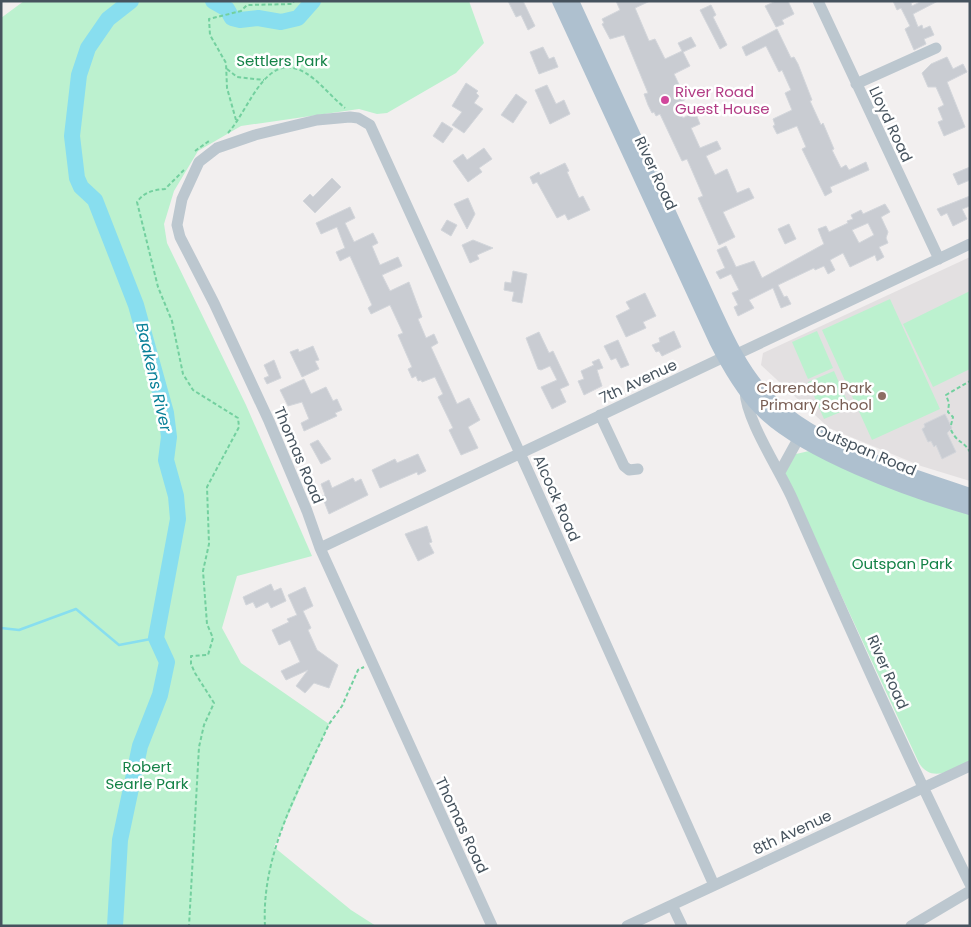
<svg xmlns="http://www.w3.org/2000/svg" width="971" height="927" viewBox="0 0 971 927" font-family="Poppins,sans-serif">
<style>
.education{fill:#e3e0e1}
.green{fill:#bcf1cf}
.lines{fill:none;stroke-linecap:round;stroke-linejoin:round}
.stream{stroke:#88deef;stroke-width:2.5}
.river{stroke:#88deef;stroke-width:16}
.building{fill:#c9ccd2;stroke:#d3d6db;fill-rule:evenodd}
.path{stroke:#73d09f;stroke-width:2;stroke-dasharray:4 2.5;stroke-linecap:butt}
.minor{stroke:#bcc7cf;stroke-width:11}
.major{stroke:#aec0cf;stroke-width:14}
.hotel-dot{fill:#d1479c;stroke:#fff;stroke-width:2}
.education-dot{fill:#8d6e63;stroke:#fff;stroke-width:2}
.labels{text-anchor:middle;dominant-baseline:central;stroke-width:5;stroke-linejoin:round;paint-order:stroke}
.park-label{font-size:15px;fill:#148247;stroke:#fff}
.hotel-label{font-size:15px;fill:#b23c85;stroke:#fff;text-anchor:start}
.street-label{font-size:15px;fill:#46535e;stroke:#fff}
.education-label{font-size:15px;fill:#785e54;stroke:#fff;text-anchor:end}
.water-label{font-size:16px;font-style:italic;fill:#088098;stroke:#fff}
</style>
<rect width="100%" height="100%" fill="#f2efef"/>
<path class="education" d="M970 257V481L921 466 829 428 761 365 763 353Z"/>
<path class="green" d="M24 1H469L484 43 456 73 387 113 377 114 359 109 241 126 198 151 174 191 164 224 167 243 246 405 312 556 237 576 222 628 241 663 329 724 274 847 351 910 376 926H1V18Z
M970 291V369L933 387 903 324Z
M890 299 940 409 872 440 822 330Z
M817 331 833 368 808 379 792 342Z
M834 371 850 408 824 419 808 382Z
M809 451 970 514V761C953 769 932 784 919 763L785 474 786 468 796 454Z"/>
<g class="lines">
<path class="stream" d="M1 628 19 630 76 609 119 645 156 638"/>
<path class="river" d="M213 1 227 9 232 18 240 20 258 18 281 22 298 18 313 1
M115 926 120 840 140 746 160 695 167 662 156 638 178 519 176 496 166 460 169 437 166 413 136 305 95 200 81 187 77 178 72 136 79 75 88 48 108 19 131 1"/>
</g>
<path class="building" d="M508 1H523L535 26 528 30 521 15 516 17Z
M616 1H650L635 8 649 41 655 39 665 59 682 51 678 43 691 37 696 46 683 52 690 66 674 74 686 99 677 104 683 118 695 112 700 124 691 128 700 148 717 141 721 149 706 156 715 175 727 169 737 193 749 188 754 198 723 212 735 237 719 245 698 198 703 196 687 159 682 161 660 114 656 116 654 112 652 113 648 105 644 94 648 93 624 35 610 39 602 24 604 23 602 19 620 10Z
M776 1H788L794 14 782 20 784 24 776 27 765 6Z
M893 1H915L911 3 912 6 922 1H938L913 14 918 27 922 25 923 29 930 26 934 35 924 39 926 44 914 50 905 29 910 26 901 8 897 10Z
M711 5 716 15 713 17 727 45 720 49 700 10Z
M777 29 791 58 794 57 798 64 812 100 810 101 821 125 823 123 834 149 832 150 841 168 846 165 849 170 866 162 869 170 830 187 832 192 825 196 802 149 806 147 797 126 777 134 773 126 775 125 773 119 792 110 785 93 791 90 782 70 779 72 766 46 746 56 742 47Z
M543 47 549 59 554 57 558 67 539 74 530 52Z
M947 57 953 69 963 64 967 72 947 82 965 127 944 136 938 122 943 120 938 108 944 105 936 87H928L922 73 931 64Z
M466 83 478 91 476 93 479 96 474 103 483 109 464 133 452 125 462 112 452 106Z
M547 85 556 104 564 100 570 114 550 124 535 90Z
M516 94 527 102 513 123 501 115Z
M442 122 453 129 443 143 433 136Z
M484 148 492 159 479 168 482 172 468 182 453 161 463 154 467 160Z
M565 163 569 171 567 172 579 198 583 196 590 210 568 220 565 214 557 218 537 182 533 184 530 177 539 172 540 175Z
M970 167V180L958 185 953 174Z
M332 178 341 187 315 213 303 201 310 194 313 197Z
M970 196V206L962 209 967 219 953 226 947 213 941 216 937 209Z
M468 198 475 214 467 229 454 204Z
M885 204 890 212 881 217 888 232 886 238 888 243 879 247 884 257 877 261 875 255 850 267 843 253 830 260 835 270 828 274 824 266 815 270 814 268 778 285 784 297 787 296 791 304 781 308 773 288 749 300 754 308 738 316 734 307 738 305 732 293 739 290 731 274 720 279 716 272 725 268 717 250 726 246 736 267 754 261 762 278 824 244 818 229 826 226 829 232 848 223 847 221 853 219 851 215 861 210 863 214ZM868 223 874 235 859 243 852 230Z
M350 207 355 218 345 223 354 242 373 233 378 243 372 246 380 265 398 257 402 266 382 275 390 291 409 282 422 317 418 319 426 338 434 334 438 343 431 347 457 404 469 398 480 420 468 427 478 448 461 455 449 430 453 428 438 397 443 394 435 377 422 382 421 380 418 381 416 376 412 378 408 369 412 367 398 335 403 333 390 305 371 314 368 308 372 305 350 256 340 261 336 252 345 248 337 227 321 234 316 223Z
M447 220 457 225 451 236 441 230Z
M789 224 796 239 785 244 778 229Z
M473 240 493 248 477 255 479 259 470 263 462 245Z
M513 271 527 274 522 303 512 301 514 292 504 290 505 282 511 283Z
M645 293 656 316 643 322 646 328 626 337 616 316 630 309 626 302Z
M674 331 681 347 662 356 659 351 656 352 652 345 660 342 659 338Z
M539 332 549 353 553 351 569 385 560 389 566 402 552 409 541 387 557 380 550 366 541 370 538 369 526 338Z
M618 340 629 365 621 368 616 358 611 360 604 346Z
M313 346 319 360 315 361 319 369 302 377 290 352 298 349 299 352Z
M599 359 603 368 597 370 602 386 584 395 578 381 584 379 581 371 594 365 592 362Z
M274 360 281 378 267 384 264 378 269 376 264 365Z
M304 379 311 394 326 387 333 401 337 399 342 410 335 413 337 416 304 431 301 423 309 419 302 402 288 406 280 390Z
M945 414 952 428 947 433 956 452 942 459 936 445 934 447 931 441 928 442 922 429 925 427 924 424Z
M318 440 331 459 321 464 310 444Z
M418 454 426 471 418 475 417 472 380 488 372 470 395 459 397 463Z
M353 478 355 482 361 479 368 495 329 514 322 496 325 495 321 484 329 480 332 488Z
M427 526 432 542 429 543 434 553 418 561 405 534Z
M271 584 274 591 281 588 286 601 271 608 268 602 256 608 253 602 246 605 243 597Z
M305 587 313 606 303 611 311 628 308 630 317 650 338 665 329 688 314 683 305 693 296 686 308 670 286 680 281 671 300 662 290 640 279 645 272 630 289 622 287 619 297 615 288 595Z"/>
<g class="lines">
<path class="path" d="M227 69 237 77 264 80
M236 120 227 88 226 63 210 35 209 19 241 11 247 5 292 4 294 1
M228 133C252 106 268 41 314 79 325 88 334 99 345 108
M195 151 209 141
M184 170 165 189C153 190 144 192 137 202L158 287 172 321 183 374 193 390 238 418 239 427 207 487 209 544 203 571 207 624 213 638 208 655 191 656V664L195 673 214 703 204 725 199 747 189 926
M951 425 953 417 948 412 949 403 946 395 970 381
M951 430C957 443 964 441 970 452
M265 926C261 853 300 788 329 724L342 706 358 670 364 667"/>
<path class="minor" d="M818 1 939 259
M856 84 936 48
M745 391C746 420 779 469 792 498 849 627 907 757 970 884
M600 415 624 466 629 470 638 469
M780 472 802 432
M320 548 724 357 735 355 970 244
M672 905 682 926
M492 926 320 548 307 511 269 421 214 303 180 237 177 225 182 199 199 162 217 148 255 135 317 120 350 117 358 118 370 125 529 473 714 885
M627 926 970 766
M911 926 970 891"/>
<path class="major" d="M559 1 716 341C728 365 741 388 759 407 801 452 911 491 970 508
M572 1 716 315C728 341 741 368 760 390 808 445 902 472 970 495"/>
</g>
<circle class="hotel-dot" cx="665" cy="100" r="5"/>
<circle class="education-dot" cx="882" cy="396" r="5"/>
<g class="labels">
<g class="park-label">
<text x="282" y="60">Settlers Park</text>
<text x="902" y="563">Outspan Park</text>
<text x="147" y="766">Robert<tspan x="147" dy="17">Searle Park</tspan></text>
</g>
<g class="hotel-label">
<text x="675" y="91">River Road<tspan x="675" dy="17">Guest House</tspan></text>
</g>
<g class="street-label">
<text transform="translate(891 124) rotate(65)">Lloyd Road</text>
<text transform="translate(656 173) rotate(65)">River Road</text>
<text transform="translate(638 381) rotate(-25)">7th Avenue</text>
<text transform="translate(866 450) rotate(23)">Outspan Road</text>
<text transform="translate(299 455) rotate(67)">Thomas Road</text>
<text transform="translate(557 498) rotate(66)">Alcock Road</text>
<text transform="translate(888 672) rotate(66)">River Road</text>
<text transform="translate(462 825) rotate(65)">Thomas Road</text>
<text transform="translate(792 832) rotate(-25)">8th Avenue</text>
</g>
<g class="education-label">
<text x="872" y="387">Clarendon Park<tspan x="872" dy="17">Primary School</tspan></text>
</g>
<g class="water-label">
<text transform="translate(154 377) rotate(77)">Baakens River</text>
</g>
</g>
<rect width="971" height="927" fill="none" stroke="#46535e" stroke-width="5"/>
</svg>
